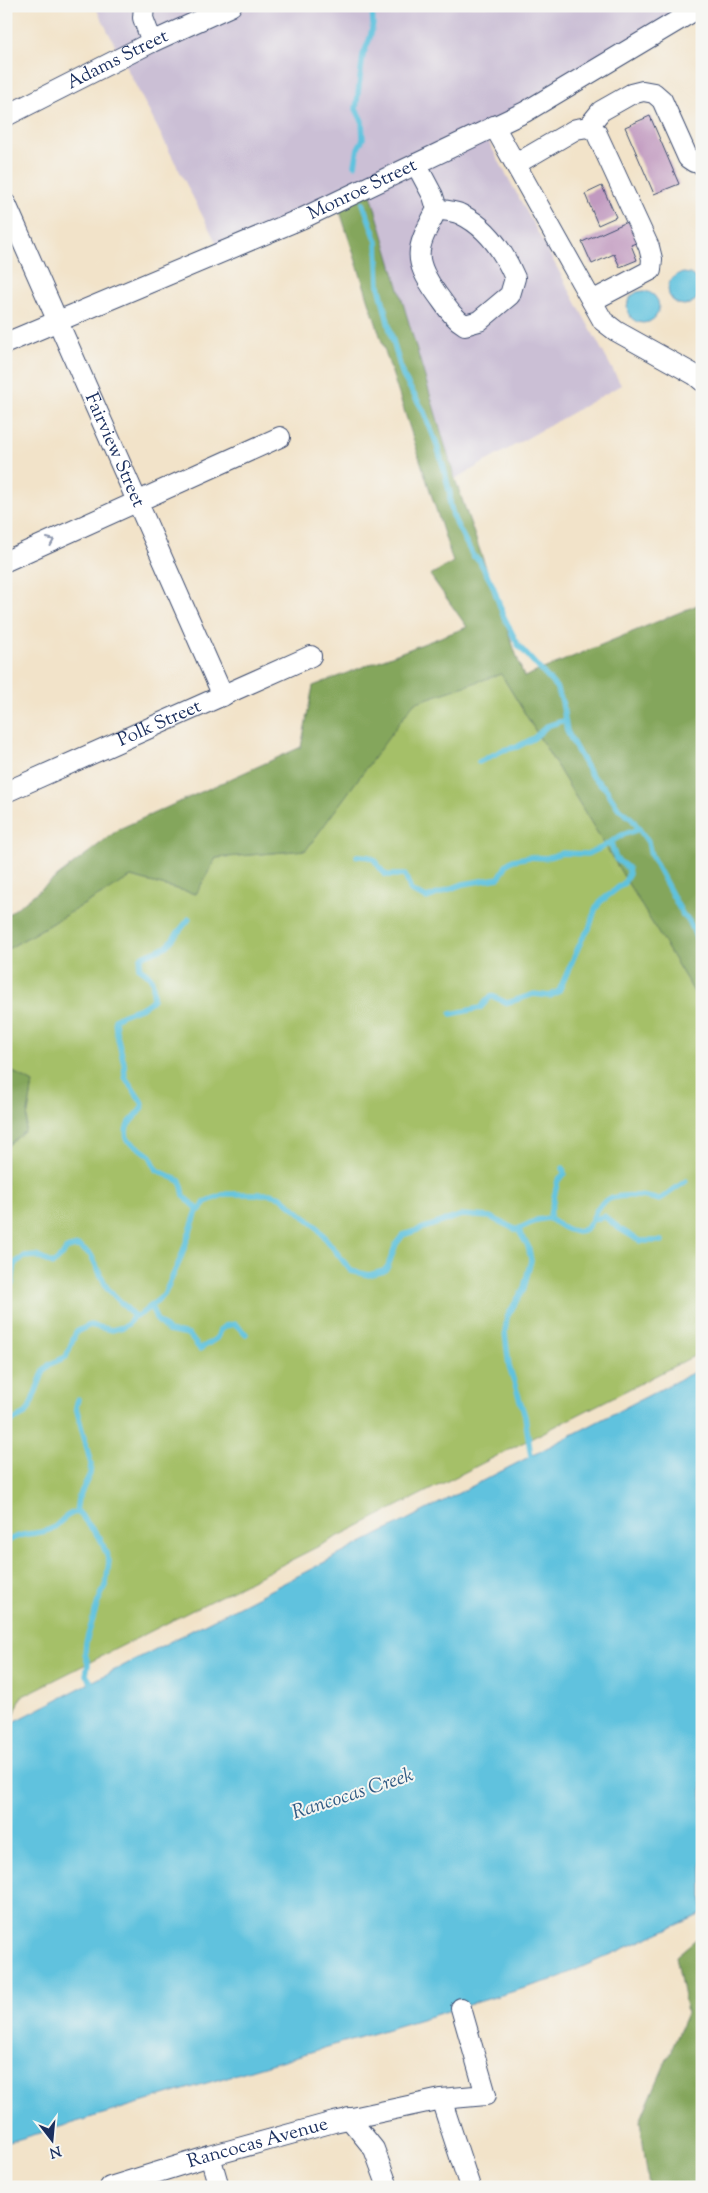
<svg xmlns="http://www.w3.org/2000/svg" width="708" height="2193" viewBox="0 0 708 2193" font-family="'Sorts Mill Goudy',serif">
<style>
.industrial{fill:#cbbfd5}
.green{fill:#a5c067;stroke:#607862}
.forest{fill:#84a65c;stroke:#506a5d}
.water{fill:#60c2de;stroke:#3e789e}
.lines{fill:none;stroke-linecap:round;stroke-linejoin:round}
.stream{stroke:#60c2de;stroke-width:5.5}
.building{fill:#c19ac0}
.minor-casing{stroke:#3b4a6e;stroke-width:22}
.minor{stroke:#fff;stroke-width:20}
.oneway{stroke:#8d97ae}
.labels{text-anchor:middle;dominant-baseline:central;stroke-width:4;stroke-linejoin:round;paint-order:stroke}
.street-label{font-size:19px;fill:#1b2f5e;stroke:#f6f6f2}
.water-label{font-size:20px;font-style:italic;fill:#305b84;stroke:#f6f6f2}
</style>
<rect width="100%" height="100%" fill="#f6f6f2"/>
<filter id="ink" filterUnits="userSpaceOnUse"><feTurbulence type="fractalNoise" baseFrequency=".02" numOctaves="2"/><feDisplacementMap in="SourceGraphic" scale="10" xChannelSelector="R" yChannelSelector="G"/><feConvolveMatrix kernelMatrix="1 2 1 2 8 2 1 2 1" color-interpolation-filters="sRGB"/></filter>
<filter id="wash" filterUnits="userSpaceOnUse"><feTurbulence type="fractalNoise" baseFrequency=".0096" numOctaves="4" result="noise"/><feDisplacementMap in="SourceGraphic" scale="20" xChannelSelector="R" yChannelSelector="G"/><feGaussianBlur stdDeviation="1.12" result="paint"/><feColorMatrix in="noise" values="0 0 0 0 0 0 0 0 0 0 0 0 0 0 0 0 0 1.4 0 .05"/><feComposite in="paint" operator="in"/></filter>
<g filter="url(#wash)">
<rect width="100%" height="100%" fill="#f2e3c9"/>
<path class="industrial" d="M95 6H696L481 128 621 385 455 479 367 181 220 250Z"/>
<path class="green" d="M501 674 702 1005V1352L21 1697 6 1736V1147L25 1131 33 1083 6 1068V950L131 877 196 894 216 858 306 850 414 702Z"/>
<path class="forest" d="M367 181 455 479 524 677 702 603V1005L501 674 414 703 306 850 216 858 196 894 131 877 6 950V916L119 829 301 747 313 686 467 627 430 575 453 562 335 196Z
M6 1068 33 1083 25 1131 6 1147Z
M702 1934V2187H649L640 2121 687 2013 676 1956Z"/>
<path class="water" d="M668 289a16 16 0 1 1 32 0a16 16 0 1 1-32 0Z
M627 307a16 16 0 1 1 32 0a16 16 0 1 1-32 0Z
M702 1368V1914L555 1979 6 2143V1726Z"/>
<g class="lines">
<path class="stream" d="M355 165 358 148 363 139 362 121 356 109 363 55 370 38 373 24 372 6
M363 203 377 242 379 286 391 334 403 376 423 410 436 442 444 469 450 494V504L454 519 473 556 479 560 493 586 503 615 518 645 556 687 562 701 567 731 573 743 591 775 606 789 619 809 632 819 648 842 651 855 683 915C694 923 695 939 702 951
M479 762 503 750 517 747 534 738 547 726 565 720
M357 856C379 855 373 863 386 875H405L411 891 427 898 463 884 499 878 507 864 513 860 529 857 546 858 562 853 587 854 601 848 622 835 639 829
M189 919 167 946 141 957 139 968C154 976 154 983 153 999 143 1011 127 1010 115 1019L116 1031 124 1063 125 1077 143 1104C140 1118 120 1122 128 1140L150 1156 157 1170 180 1181 182 1186 184 1196 199 1210
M451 1014 480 1008C495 992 488 995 507 1003L534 994 550 996 559 991 582 939 589 929 595 910 600 902 624 883 629 874 628 868 616 859 611 843
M549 1219 558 1180 564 1174 563 1168
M593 1220 604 1216 620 1229 640 1241H662
M516 1230 537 1220 548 1218C557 1222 564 1231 575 1231 593 1232 591 1215 600 1205 612 1192 644 1195 659 1200L686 1181
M6 1286 12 1283 15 1263 24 1257 36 1256 53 1264 62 1256 66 1249 78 1246 91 1255 107 1288 134 1316
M151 1306 156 1319 168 1331 189 1335 200 1349 217 1338 220 1330 225 1326 235 1324 246 1334
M6 1424 25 1414 29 1409 44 1370 50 1364 66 1357 76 1332 90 1325 112 1330 123 1327 128 1324 133 1317 141 1314 164 1295 180 1260 197 1211 201 1209 205 1202 225 1194H270L281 1197 316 1226 351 1271 369 1275 384 1271 388 1266 396 1244 403 1235 462 1215 490 1217 519 1231 528 1246 531 1260 524 1288 507 1317 505 1332 509 1366 525 1416 532 1463
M76 1512 80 1514 101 1540 109 1561 106 1584 98 1602 86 1642 85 1653 88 1664 86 1675 95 1688
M76 1512 78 1499 90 1474 91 1464 76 1407 78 1399
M6 1543C19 1531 36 1536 51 1529 62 1524 61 1516 76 1512"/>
</g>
<g id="blocks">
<path class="building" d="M650 116 679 184 654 194 625 127Z
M602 186 616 217 598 225 585 194Z
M629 221 638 242 631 245 637 260 620 267 614 254 592 264 582 242Z"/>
</g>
</g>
<g filter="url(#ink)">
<use href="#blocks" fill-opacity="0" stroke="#3b4a6e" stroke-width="1"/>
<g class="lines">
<defs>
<g id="minor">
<path d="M144 6 143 18 152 42"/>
<path id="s1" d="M6 116 152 42 231 6"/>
<path d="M494 126 603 321 616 331 695 375 702 381"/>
<path d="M588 127 601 111 631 94 643 91 654 93 662 100 688 158 694 162 702 163"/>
<path d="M416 164 433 196 437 209C418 247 410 256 437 294 446 306 452 317 465 325L479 321 510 295 515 278C504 252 486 226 460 214 454 211 445 211 437 209"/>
<path d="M516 164 576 129 588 127 596 132 649 247 652 259 651 270 592 301"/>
<path id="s2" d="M6 204 223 696"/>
<path id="s3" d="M6 343 303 218 525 112 702 6"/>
<path d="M6 561 280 437"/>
<path id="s4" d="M6 792 311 656"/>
<path d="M441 2099 486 2095 461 2008"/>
<path d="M349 2118 374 2149 388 2187"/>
<path d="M210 2156 219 2187"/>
<path id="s5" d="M110 2187 210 2156 334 2122 441 2099 470 2187"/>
</g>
</defs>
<use href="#minor" class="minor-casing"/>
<use href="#minor" class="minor"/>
</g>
<defs><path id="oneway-chevron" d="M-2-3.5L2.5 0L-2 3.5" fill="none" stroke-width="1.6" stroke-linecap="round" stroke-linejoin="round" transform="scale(1.25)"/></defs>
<use class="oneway" href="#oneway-chevron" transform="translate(51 541) rotate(-24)"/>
</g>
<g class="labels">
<g class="street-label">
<text stroke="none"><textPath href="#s1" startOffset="125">Adams Street</textPath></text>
<text stroke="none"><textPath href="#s3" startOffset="388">Monroe Street</textPath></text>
<text stroke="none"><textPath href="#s2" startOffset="269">Fairview Street</textPath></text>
<text stroke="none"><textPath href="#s4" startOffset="168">Polk Street</textPath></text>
<text stroke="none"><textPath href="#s5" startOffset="154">Rancocas Avenue</textPath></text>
</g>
<g class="water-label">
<text transform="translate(353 1795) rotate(-18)">Rancocas Creek</text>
</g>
</g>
<rect width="708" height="2193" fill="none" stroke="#f6f6f2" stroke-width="25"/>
<g transform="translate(52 2140) rotate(164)" stroke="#f6f6f2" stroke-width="4" paint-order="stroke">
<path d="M0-4L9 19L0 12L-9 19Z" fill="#1b2f5e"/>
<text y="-8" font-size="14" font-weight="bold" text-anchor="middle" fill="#1b2f5e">N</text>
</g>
</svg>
